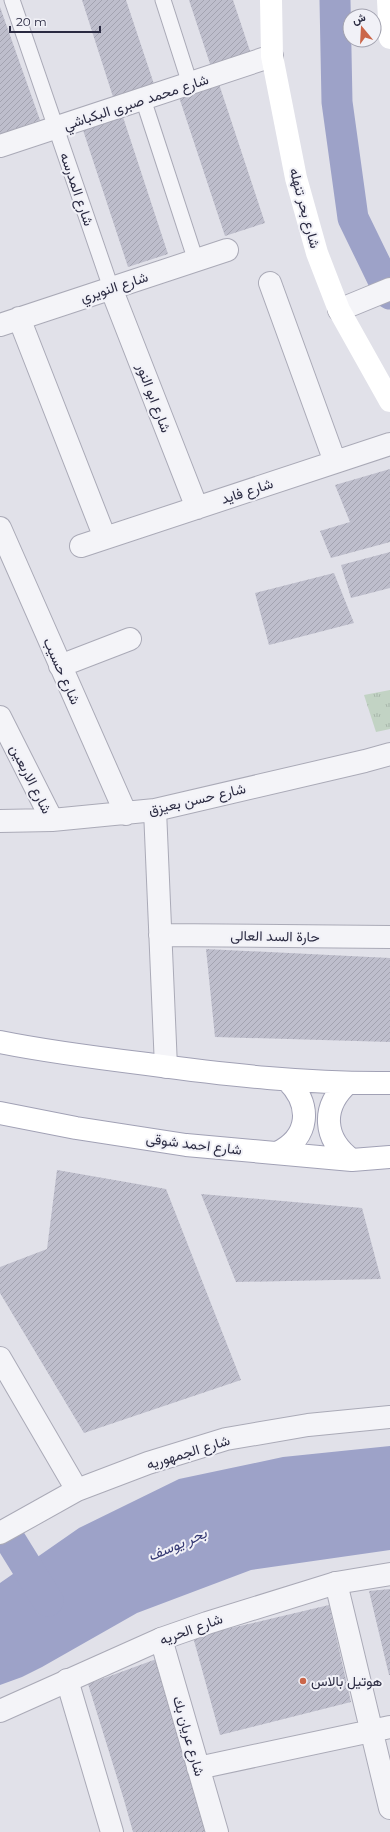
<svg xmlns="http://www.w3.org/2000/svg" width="390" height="1832" viewBox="0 0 390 1832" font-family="Montserrat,Vazirmatn,sans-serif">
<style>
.park{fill:url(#park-tufts)}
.water{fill:#9da2c8}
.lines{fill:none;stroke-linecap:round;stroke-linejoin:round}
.canal{stroke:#9da2c8;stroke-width:31}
.building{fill:url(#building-hatch)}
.service-casing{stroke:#aaaab7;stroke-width:17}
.pedestrian-casing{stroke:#aaaab7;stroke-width:24}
.minor-casing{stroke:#aaaab7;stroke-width:24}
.tertiary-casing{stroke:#aaaab7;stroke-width:24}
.primary-casing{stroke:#a1a1b5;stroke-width:24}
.service{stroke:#f4f4f8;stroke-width:15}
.pedestrian{stroke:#f4f4f8;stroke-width:22}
.minor{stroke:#f4f4f8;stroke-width:22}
.tertiary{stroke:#f4f4f8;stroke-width:22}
.secondary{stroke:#fff;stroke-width:22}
.primary{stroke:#fff;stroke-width:22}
.poi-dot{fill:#cb6649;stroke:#f1f1f7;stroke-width:1.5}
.labels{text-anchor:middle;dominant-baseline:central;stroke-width:4;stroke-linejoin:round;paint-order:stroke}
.street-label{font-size:14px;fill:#2a2a41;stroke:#f1f1f7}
.poi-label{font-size:14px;fill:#2a2a41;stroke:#f1f1f7;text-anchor:start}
.water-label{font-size:15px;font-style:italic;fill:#353973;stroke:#f1f1f7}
</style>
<defs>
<pattern id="park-tufts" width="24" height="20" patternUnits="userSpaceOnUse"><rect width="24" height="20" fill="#c2d3c4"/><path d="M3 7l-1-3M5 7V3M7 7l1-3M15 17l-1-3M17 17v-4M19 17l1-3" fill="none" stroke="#a7b5aa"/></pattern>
<pattern id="building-hatch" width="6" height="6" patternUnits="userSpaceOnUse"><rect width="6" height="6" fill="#bebecc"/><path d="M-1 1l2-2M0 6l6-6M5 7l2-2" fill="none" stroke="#a3a3b0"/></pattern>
</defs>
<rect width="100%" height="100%" fill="#e1e1e9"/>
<path class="park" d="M390 690V729L376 732 364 695Z"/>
<path class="water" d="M390 1446V1550L251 1570 137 1613 42 1667 22 1677 0 1685V1583L79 1528 179 1479 283 1457Z"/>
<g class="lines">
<path class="canal" d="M335 0 337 102 353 218 390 294
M9 1538 48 1601"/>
</g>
<path class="building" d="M82 0H126L155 87 114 100Z
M189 0H233L253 60 213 73Z
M0 7 40 120 0 134Z
M219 84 265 223 225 236 179 97Z
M122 114 168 254 128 267 82 127Z
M390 469V542L331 558 320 531 350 522 335 485Z
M390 552V588L351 598 341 565Z
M334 573 354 623 269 645 255 593Z
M206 949 390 958V1042L215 1037Z
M57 1170 166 1189 241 1380 84 1433 0 1293V1267L47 1249Z
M201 1194 362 1208 381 1279 236 1282Z
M390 1589V1675H389L369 1591Z
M329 1605 351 1702 220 1735 193 1637Z
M162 1657 208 1832H133L124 1800 88 1684Z"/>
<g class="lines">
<defs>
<path id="service" d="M12 0 111 288
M163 0 190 84
M143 99 196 261"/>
<path id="pedestrian" d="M339 310 390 289"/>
<path id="minor" d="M0 146 272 56
M270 283 335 462
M111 288 197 508
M19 318 105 538
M0 325 227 250
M0 528 126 814
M81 546 390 444
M60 666 130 639
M0 717 52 820
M155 810 166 1067
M0 821 52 820 155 810 365 761 390 754
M160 935 390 937
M336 1583 390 1808
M161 1639 217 1832
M67 1680 112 1832
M198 1768 390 1727"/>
<path id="tertiary" d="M0 1358 77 1490
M0 1533 77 1490 148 1463 226 1439 308 1425 390 1417
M0 1711 161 1639 207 1623 336 1583 390 1574"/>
<path id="primary" d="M0 1042C49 1052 98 1058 147 1064 228 1075 308 1084 390 1083
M348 1083C321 1107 323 1139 352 1160
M0 1113 76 1128 186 1145 352 1160 390 1157
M277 1153C310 1137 312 1105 287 1080"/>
</defs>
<use href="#service" class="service-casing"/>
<use href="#pedestrian" class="pedestrian-casing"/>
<use href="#minor" class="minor-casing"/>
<use href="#tertiary" class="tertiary-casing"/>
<use href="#primary" class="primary-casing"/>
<use href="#service" class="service"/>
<use href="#pedestrian" class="pedestrian"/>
<use href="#minor" class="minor"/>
<use href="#tertiary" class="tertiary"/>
<path class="secondary" d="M271 0 272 56 296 178 317 253 339 310 390 401
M388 0 390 38"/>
<use href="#primary" class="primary"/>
</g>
<circle class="poi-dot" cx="303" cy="1681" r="4"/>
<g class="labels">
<g class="street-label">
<text transform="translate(136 102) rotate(-18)">شارع محمد صبرى البكباشي</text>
<text transform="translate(77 189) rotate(71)">شارع المدرسه</text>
<text transform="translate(305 208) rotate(75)">شارع بحر تنهله</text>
<text transform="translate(114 287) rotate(-18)">شارع النويري</text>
<text transform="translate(154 398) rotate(69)">شارع ابو النور</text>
<text transform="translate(247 491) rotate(-18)">شارع فايد</text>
<text transform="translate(62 671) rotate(66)">شارع حسيب</text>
<text transform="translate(31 779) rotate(63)">شارع الاربعين</text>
<text transform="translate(197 799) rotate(-13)">شارع حسن بعيزق</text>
<text transform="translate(275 936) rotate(1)">حارة السد العالى</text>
<text transform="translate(194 1144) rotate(7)">شارع احمد شوقى</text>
<text transform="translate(188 1452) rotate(-17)">شارع الجمهوريه</text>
<text transform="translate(191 1629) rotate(-20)">شارع الحريه</text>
<text transform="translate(189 1736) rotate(74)">شارع عريان بك</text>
</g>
<g class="poi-label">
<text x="311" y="1681">هوتيل بالاس</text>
</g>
<g class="water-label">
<text transform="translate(177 1544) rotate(-23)">بحر يوسف</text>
</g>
</g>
<g transform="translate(362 28) rotate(342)"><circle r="19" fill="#f1f1f7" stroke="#a1a1ae"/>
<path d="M0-3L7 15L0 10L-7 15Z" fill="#cb6649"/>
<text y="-6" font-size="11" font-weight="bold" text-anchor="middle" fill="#2a2a41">ش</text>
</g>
<path d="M10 26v6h90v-6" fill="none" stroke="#2a2a41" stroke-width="2"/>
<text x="16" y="26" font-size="12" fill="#2a2a41" stroke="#f1f1f7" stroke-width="3" paint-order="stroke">20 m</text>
</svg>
